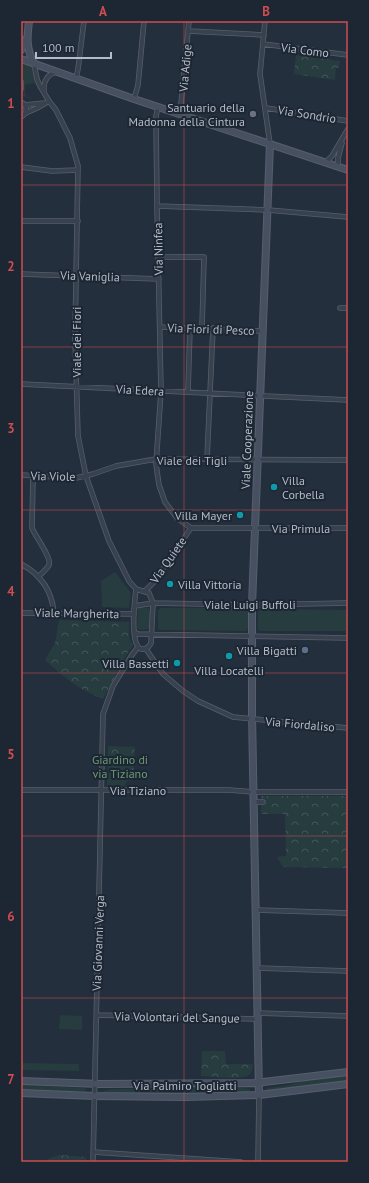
<svg xmlns="http://www.w3.org/2000/svg" width="369" height="1183" viewBox="0 0 369 1183" font-family="'PT Sans',sans-serif">
<style>
.grass{fill:#263c3f}
.park{fill:url(#park-crowns)}
.lines{fill:none;stroke-linecap:round;stroke-linejoin:round}
.street-casing{stroke:#565f6c;stroke-width:5.5}
.secondary-casing{stroke:#565f6c;stroke-width:8}
.street{stroke:#38414e;stroke-width:4}
.secondary{stroke:#465061;stroke-width:6}
.grid{fill:none;stroke:#ce4d50;stroke-width:1;stroke-opacity:0.55}
.worship-dot{fill:#6b7280;stroke:#1d2633;stroke-width:1.5}
.culture-dot{fill:#0f9aa8;stroke:#1d2633;stroke-width:1.5}
.service-dot{fill:#5c6f8a;stroke:#1d2633;stroke-width:1.5}
.labels{text-anchor:middle;dominant-baseline:central;stroke-width:4;stroke-linejoin:round;paint-order:stroke}
.street-label{font-size:12px;fill:#b4bcc9;stroke:#1d2633}
.poi-label{font-size:12px;fill:#b4bcc9;stroke:#1d2633;text-anchor:end}
.park-label{font-size:12px;fill:#6b9a76;stroke:#1d2633}
.neatline{fill:none;stroke:#ce4d50;stroke-width:1.5}
.grid-label{font-size:13px;text-anchor:middle;font-weight:bold;fill:#ce4d50}
</style>
<defs>
<pattern id="park-crowns" width="20" height="18" patternUnits="userSpaceOnUse"><rect width="20" height="18" fill="#263c3f"/><path d="M2 6a3 3 0 1 1 6 0M12 15a3 3 0 1 1 6 0" fill="none" stroke="#435659"/></pattern>
</defs>
<rect width="100%" height="100%" fill="#242f3e"/>
<path class="grass" d="M21 63 31 66 37 86H36L34 83 25 85V93L27 97H30L31 99 23 96 24 84 21 76Z
M115 572 131 593 129 608 102 607 101 581Z
M139 608H148L151 611 149 629 140 630 137 628 138 609Z
M161 608H245L248 611V628L246 631 161 630 158 629V610Z
M261 609 347 610H348V630L347 631H260L258 629V611Z
M60 1015 82 1016V1030L59 1029Z
M21 1063 79 1064V1071L21 1070Z
M348 1075V1081L267 1091 266 1088 285 1086 302 1081Z
M21 1085 85 1088 86 1091H65L61 1093 21 1090Z
M236 1087 250 1089 249 1092 222 1093 218 1094H101L100 1092 111 1089Z"/>
<path class="park" d="M296 55 340 61 339 68H336L335 80 294 74Z
M59 620 129 622V636L133 646 128 652 103 699C78 689 65 678 45 660L55 643Z
M108 746 135 747 133 780 127 781 124 786 107 785Z
M261 796H348V868L283 867 277 857 286 856 285 814H261Z
M202 1051H225L226 1064H253C253 1067 252 1072 250 1074 244 1081 211 1076 201 1076Z
M60 1155 86 1157V1162H44L50 1158Z"/>
<g class="lines">
<defs>
<path id="street" d="M265 21 260 74 270 144
M188 31 264 35
M263 44 348 55
M34 64 37 79 40 86 49 101 56 110 70 138 78 166 75 337 78 436 86 476 109 541 129 581 136 589
M76 78 78 69 84 21
M21 82V89
M44 91C43 81 48 73 58 72
M134 99 138 85 144 21
M21 102C28 106 28 113 21 117
M25 105 45 103
M158 107 156 116 157 206 161 391 156 464 159 485 165 502 177 518 191 528H348
M266 108 348 121
M26 113 37 108 49 101
M180 114 189 21
M326 162 332 156 348 129
M21 167 52 171 78 170
M338 167V158L342 143
M157 206 268 210 348 217
M21 221H78
M158 257H204L202 328
M21 274 159 279
M340 308H348
M160 327 263 331
M21 384 348 400
M188 392 190 328
M207 459 213 328
M21 475 76 478 93 474 116 466 156 459 348 460
M33 476 32 528C35 536 52 558 49 565 47 569 42 573 38 577
M21 564C40 574 52 591 54 613
M136 589 149 593 153 603 151 643C149 646 148 649 144 649 128 652 135 598 136 589Z
M145 591 154 582 191 528
M135 606 153 603 252 605 348 603
M21 613 134 614
M134 632 138 634 348 638
M146 649 163 674 183 691 198 701 233 717 348 728
M21 790H229L254 792H348
M254 802H263
M256 910 348 913
M257 968 348 971
M257 1013 348 1016
M97 1015 257 1019
M93 1152 241 1162
M93 1162 103 714 113 686 132 655 138 647
M258 1162 259 1095"/>
<path id="secondary" d="M29 21C27 38 26 48 34 64
M21 50 26 39
M21 59 134 99 348 170
M21 1081 100 1084 255 1083 348 1072
M21 1093 95 1096 186 1097 259 1095 348 1084
M259 1095 252 714V605L270 144"/>
</defs>
<use href="#street" class="street-casing"/>
<use href="#secondary" class="secondary-casing"/>
<use href="#street" class="street"/>
<use href="#secondary" class="secondary"/>
</g>
<path class="grid" d="M184 21V1162M21 185H348M21 347H348M21 510H348M21 673H348M21 836H348M21 998H348"/>
<circle class="worship-dot" cx="253" cy="114" r="4"/>
<g class="culture-dot">
<circle cx="274" cy="487" r="4"/>
<circle cx="240" cy="515" r="4"/>
<circle cx="170" cy="584" r="4"/>
<circle cx="229" cy="656" r="4"/>
<circle cx="177" cy="663" r="4"/>
</g>
<circle class="service-dot" cx="305" cy="650" r="4"/>
<g class="labels">
<g class="street-label">
<text transform="translate(305 50) rotate(7)">Via Como</text>
<text transform="translate(185 68) rotate(-85)">Via Adige</text>
<text transform="translate(307 114) rotate(9)">Via Sondrio</text>
<text transform="translate(158 249) rotate(-91)">Via Ninfea</text>
<text transform="translate(90 276) rotate(2)">Via Vaniglia</text>
<text transform="translate(211 329) rotate(2)">Via Fiori di Pesco</text>
<text transform="translate(76 342) rotate(-90)">Viale dei Fiori</text>
<text transform="translate(140 390) rotate(3)">Via Edera</text>
<text transform="translate(247 440) rotate(-88)">Viale Cooperazione</text>
<text x="192" y="460">Viale dei Tigli</text>
<text transform="translate(53 476) rotate(1)">Via Viole</text>
<text x="301" y="528">Via Primula</text>
<text transform="translate(168 560) rotate(-55)">Via Quiete</text>
<text x="250" y="604">Viale Luigi Buffoli</text>
<text transform="translate(77 613) rotate(1)">Viale Margherita</text>
<text transform="translate(300 724) rotate(5)">Via Fiordaliso</text>
<text x="138" y="790">Via Tiziano</text>
<text transform="translate(98 943) rotate(-88)">Via Giovanni Verga</text>
<text transform="translate(177 1017) rotate(1)">Via Volontari del Sangue</text>
<text x="185" y="1085">Via Palmiro Togliatti</text>
</g>
<g class="poi-label">
<text x="245" y="107">Santuario della<tspan x="245" dy="14">Madonna della Cintura</tspan></text>
<text x="282" y="480" text-anchor="start">Villa<tspan x="282" dy="14">Corbella</tspan></text>
<text x="232" y="515">Villa Mayer</text>
<text x="178" y="584" text-anchor="start">Villa Vittoria</text>
<text x="297" y="650">Villa Bigatti</text>
<text x="169" y="663">Villa Bassetti</text>
<text x="229" y="670" text-anchor="middle">Villa Locatelli</text>
</g>
<g class="park-label">
<text x="120" y="759">Giardino di<tspan x="120" dy="14">via Tiziano</tspan></text>
</g>
</g>
<rect width="369" height="1183" fill="none" stroke="#1d2633" stroke-width="44"/>
<path d="M36 52v6h75v-6" fill="none" stroke="#b4bcc9" stroke-width="2"/>
<text x="42" y="52" font-size="12" fill="#b4bcc9" stroke="#1d2633" stroke-width="3" paint-order="stroke">100 m</text>
<rect x="22" y="22" width="325" height="1139" class="neatline"/>
<g class="grid-label">
<text x="103" y="16">A</text>
<text x="266" y="16">B</text>
<text x="11" y="108">1</text>
<text x="11" y="271">2</text>
<text x="11" y="433">3</text>
<text x="11" y="596">4</text>
<text x="11" y="759">5</text>
<text x="11" y="921">6</text>
<text x="11" y="1084">7</text>
</g>
</svg>
